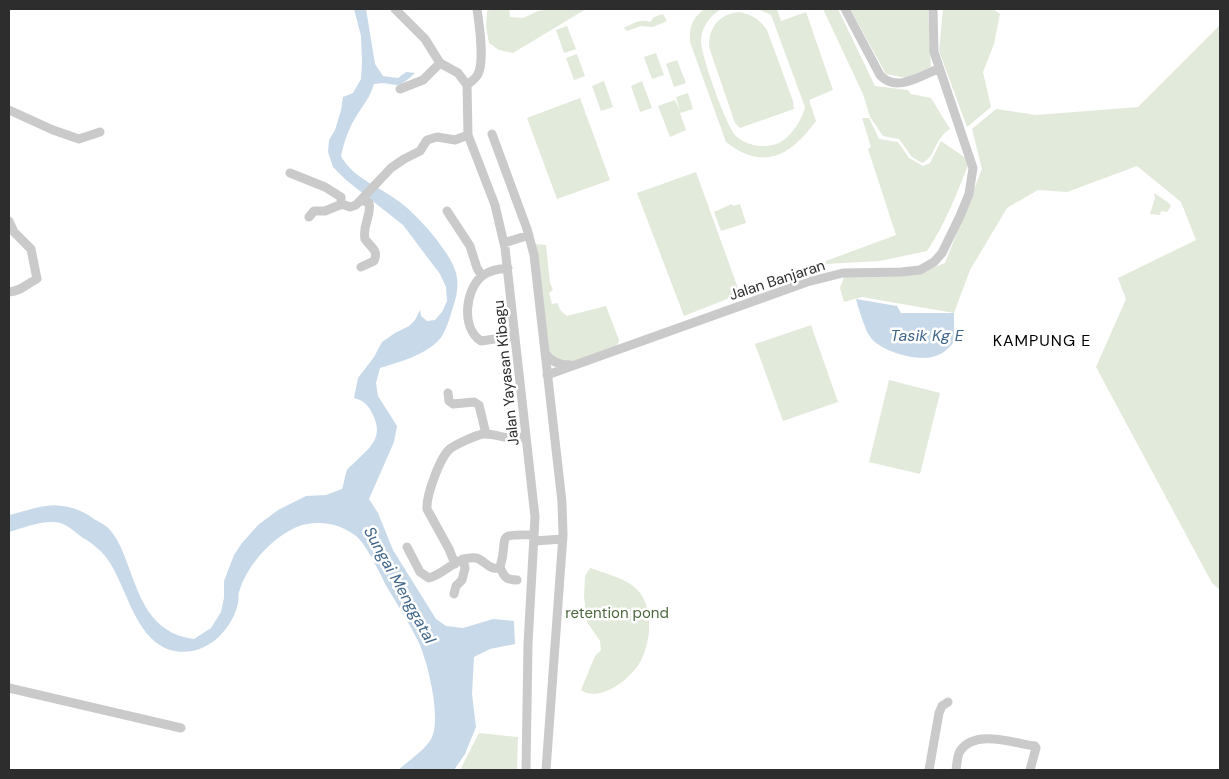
<svg xmlns="http://www.w3.org/2000/svg" width="1229" height="779" viewBox="0 0 1229 779" font-family="'DM Sans',sans-serif">
<style>
.green{fill:#e2eadb}
.water{fill:#c8d9e9}
.lines{fill:none;stroke-linecap:round;stroke-linejoin:round}
.minor{stroke:#cacaca;stroke-width:9}
.labels{text-anchor:middle;dominant-baseline:central;stroke-width:5;stroke-linejoin:round;paint-order:stroke}
.street-label{font-size:15px;fill:#2d2d2d;stroke:#fff}
.park-label{font-size:15px;fill:#4c663d;stroke:#fff}
.water-label{font-size:16px;font-style:italic;fill:#40668a;stroke:#fff}
.neighbourhood-label{font-size:16px;letter-spacing:1px;fill:#000;stroke:#fff}
</style>
<rect width="100%" height="100%" fill="#fff"/>
<path class="green" d="M493 9H509L510 17 523 18 538 11 550 9H586L513 53 499 50 489 43 486 27 487 11Z
M704 9H721C710 16 702 26 701 40 700 53 726 126 736 136 746 146 766 149 779 143 791 137 802 120 805 107L771 15 758 9H777L781 21 806 12 833 90 809 100 816 121C791 155 764 172 726 142L690 42C689 27 692 19 704 9Z
M823 9H838L875 86 908 90 911 94 931 98 950 129C934 139 936 157 922 163L912 157 899 139 883 136 870 117 863 94Z
M850 9H928L931 67 906 78 886 74Z
M943 9H993L1000 14 994 44 983 72 991 107 967 127 939 51Z
M739 12C753 15 759 19 767 30L793 101 794 109 740 128 735 123 709 47C709 27 719 14 739 12Z
M663 14 667 21 653 27 641 26 627 31 624 28C631 24 642 18 650 22L654 17Z
M1220 25V590L1212 583 1096 367 1126 299 1118 278 1196 240 1181 202 1137 166 1067 192 1038 190 1007 208 970 270 954 313 862 297 844 302 840 288 844 277 921 273 945 263 982 169 972 129 996 109 1036 115 1138 107Z
M567 26 576 49 564 53 556 30Z
M656 53 664 75 652 79 644 57Z
M577 54 585 76 574 80 566 58Z
M677 60 686 83 674 87 666 64Z
M604 81 613 107 601 111 592 86Z
M642 81 652 108 640 112 631 86Z
M688 93 693 109 680 113 686 130 670 137 658 106 675 100 680 111 676 97Z
M580 98 610 180 557 199 527 118Z
M862 118H869L879 139 898 142 909 158 923 166 930 163 941 141 970 161C957 192 946 223 927 251L880 261 825 264 826 261 896 235 868 149 871 147Z
M696 172 740 294 684 316 637 193Z
M1154 193 1169 203 1171 206 1167 212 1161 211 1160 215 1150 214 1155 198Z
M732 204 733 206 740 204 746 223 721 231 714 212Z
M535 244 546 245 550 283 553 290 549 293 552 304 557 303 561 311 567 316 606 306 619 340 617 346 572 362 554 360 549 352 539 264Z
M811 325 838 402 783 421 755 344Z
M889 380 940 393 920 474 869 462Z
M590 568C604 573 621 577 633 586 655 602 652 643 639 664 629 680 599 703 581 690L595 656 601 650 600 641 587 622 584 597 585 576Z
M479 733 518 737 517 770H460Z"/>
<path class="water" d="M354 9H366L375 64 383 76 398 78 406 72 415 73C393 94 397 80 374 84 370 97 366 101 359 112 350 125 344 141 341 156 353 178 378 186 397 200 416 213 450 251 456 273 459 284 457 296 453 307 450 317 446 333 438 341 423 356 399 362 380 368L376 383 378 396 397 426 394 442 369 499 378 513 393 550 436 619 446 626 463 628 493 619 514 621 515 644 490 649 474 657 472 694 476 727 465 754 454 770H398C407 762 425 750 431 739 442 720 428 663 419 643 410 624 398 606 387 587 380 574 367 545 356 536 341 524 321 520 302 525 275 534 247 564 239 592 238 595 239 599 238 603 232 631 205 657 175 651 137 644 128 591 110 563 103 552 94 544 83 538 76 533 68 525 60 523 46 519 22 528 9 532L10 515C26 511 45 503 62 506 73 507 85 512 94 519 98 521 103 524 107 527 116 535 122 549 126 560 140 597 149 633 194 639L211 628 221 612 224 598V581L234 555 242 543 258 525 278 510 306 496 326 495 342 489C344 484 345 474 347 470 349 467 353 464 355 462 370 447 384 438 373 415 369 406 364 400 354 398L358 378 374 357 382 342 395 333 409 326 415 320 420 310 421 316 427 321 435 320 442 312 447 301 446 287 440 274 403 225 346 180 333 167 328 152 329 140 335 130 341 110 343 97 353 93 361 79 362 62 361 36Z
M856 299 897 306 901 313H954V342C948 349 942 355 932 357 915 361 878 351 869 335 865 329 858 307 856 299Z"/>
<g class="lines">
<path class="minor" d="M395 9 425 39 440 63 458 73 467 85 468 135 495 205 505 248 535 517 528 644 526 770
M845 9 880 75C896 93 920 76 938 69
M467 85C471 82 476 78 478 74 485 60 479 24 477 9
M400 89 423 80 440 63
M9 110 53 130 79 139 100 132
M492 134 527 229 534 255 562 502 563 535 546 770
M290 173 325 187 341 197V205
M447 211 470 246 477 268 482 276
M309 217 314 211H325L342 204 350 207 356 205 391 168 404 159 420 151 427 140 437 137 455 140 468 135
M9 221 14 232 31 249 37 279C26 284 22 291 9 292
M504 243 529 235
M361 267 374 261C379 250 371 248 365 239 362 224 372 216 369 203L362 200
M508 268C499 269 490 270 482 276 465 290 461 328 481 341L515 336
M545 353C551 362 559 365 570 365
M547 375 807 282 843 273 901 272 920 270 934 262 942 253 960 216 969 194 973 168 934 52 933 9
M448 393 449 401 453 404 474 402 479 405 486 434
M534 541 563 539
M407 547 420 572 429 578C445 574 458 555 476 558 485 560 490 572 500 567 510 536 492 534 534 535
M455 564 449 549 427 509C426 496 440 456 451 448 459 443 474 436 483 434 493 433 502 438 511 438 516 439 521 437 526 436
M500 567C504 577 506 580 517 580
M454 594 456 586 462 580 465 568 463 559
M9 688 181 728
M929 770 939 713 942 706 948 702
M956 770C957 764 957 756 960 751 975 729 1013 743 1035 746L1036 748 1030 770"/>
</g>
<g class="labels">
<g class="street-label">
<text transform="translate(777 280) rotate(-18)">Jalan Banjaran</text>
<text transform="translate(506 373) rotate(-96)">Jalan Yayasan Kibagu</text>
</g>
<g class="park-label">
<text x="617" y="613">retention pond</text>
</g>
<g class="water-label">
<text x="927" y="335">Tasik Kg E</text>
<text transform="translate(400 585) rotate(61)">Sungai Menggatal</text>
</g>
<g class="neighbourhood-label">
<text x="1042" y="340">KAMPUNG E</text>
</g>
</g>
<rect width="1229" height="779" fill="none" stroke="#2d2d2d" stroke-width="20"/>
</svg>
